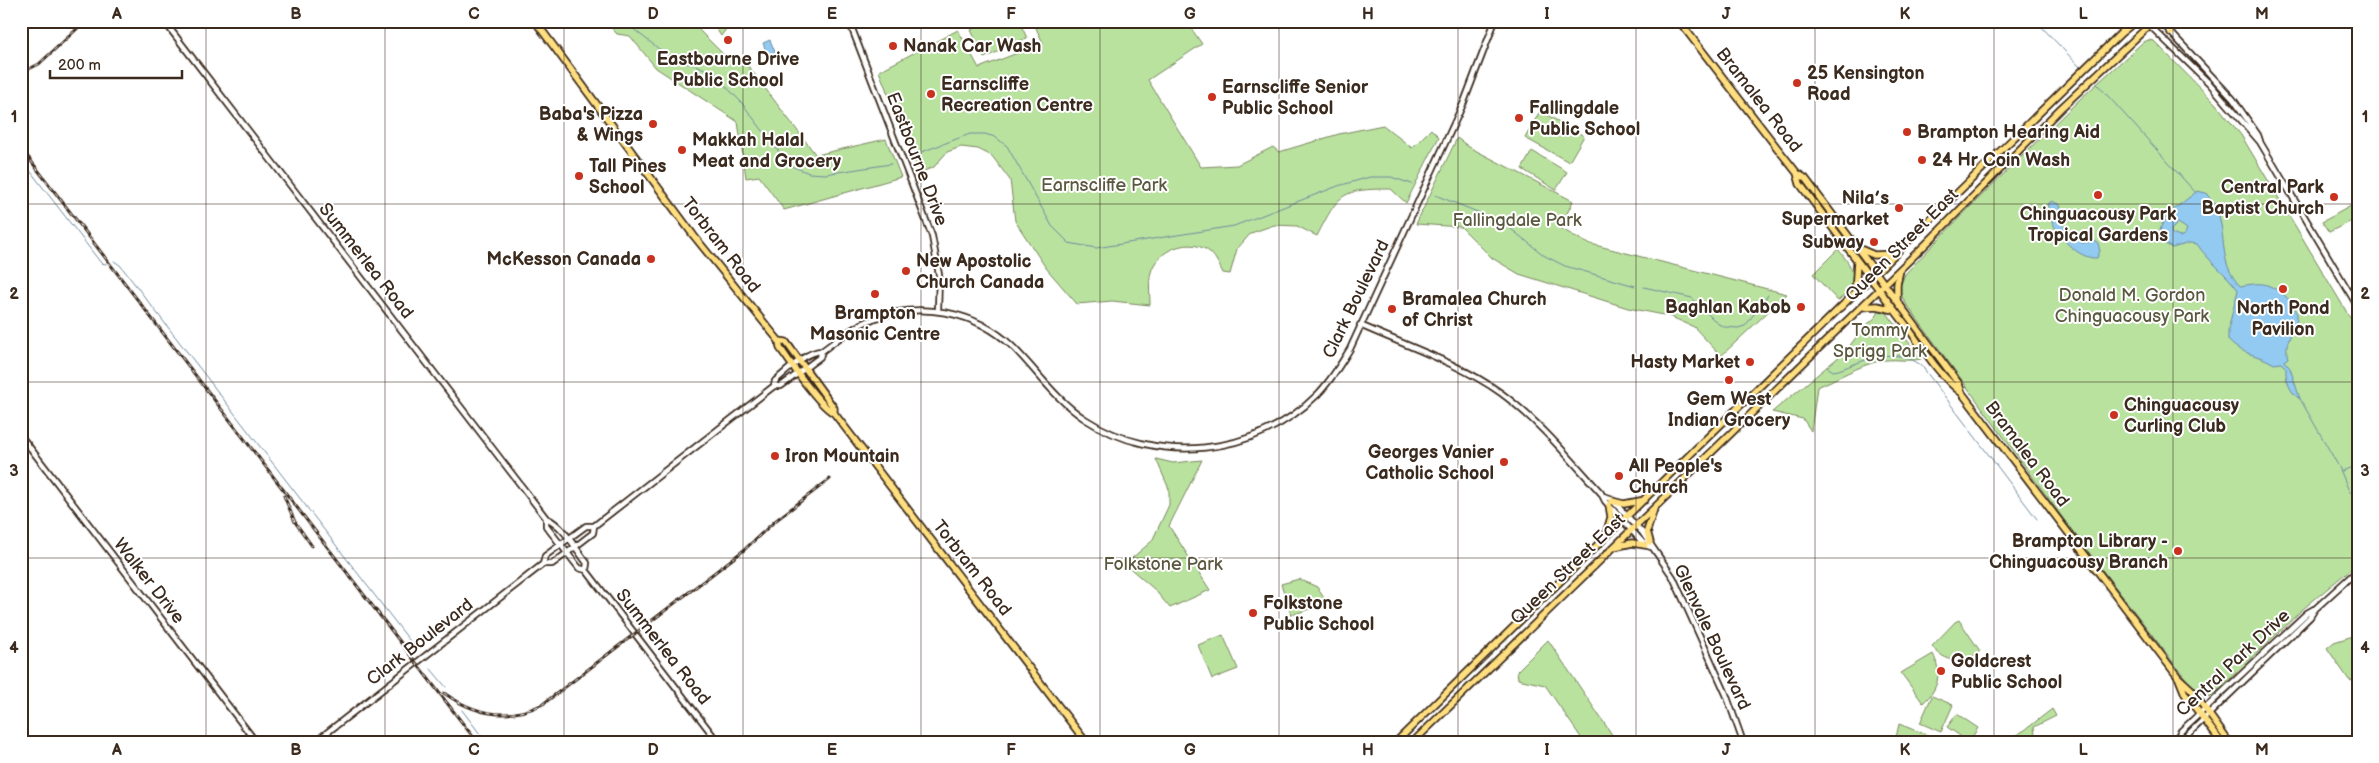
<svg xmlns="http://www.w3.org/2000/svg" width="2379" height="763" viewBox="0 0 2379 763" font-family="'Balsamiq Sans',sans-serif">
<style>
.green{fill:#b9e29f;stroke:#7a865e}
.water{fill:#92caf1;stroke:#6f8a9d;fill-rule:evenodd}
.lines{fill:none;stroke-linecap:round;stroke-linejoin:round}
.stream{stroke:#6f8a9d;stroke-width:1}
.minor-casing{stroke:#3b2a1e;stroke-width:8}
.major-casing{stroke:#3b2a1e;stroke-width:9}
.minor{stroke:#fff;stroke-width:4.5}
.major{stroke:#ffdf80;stroke-width:5.5}
.rail-casing{stroke:#3b2a1e;stroke-width:3}
.rail{stroke:#fff;stroke-width:1;stroke-dasharray:4;stroke-linecap:butt}
.grid{fill:none;stroke:#3b2a1e;stroke-width:1;stroke-opacity:0.55}
.poi-dot{fill:#c8321e;stroke:#fff;stroke-width:2}
.labels{text-anchor:middle;dominant-baseline:central;stroke-width:4;stroke-linejoin:round;paint-order:stroke}
.poi-label{font-size:18px;font-weight:bold;fill:#3b2a1e;stroke:#fff;text-anchor:start}
.street-label{font-size:18px;fill:#3b2a1e;stroke:#fff}
.park-label{font-size:18px;fill:#5a583e;stroke:#fff}
.neatline{fill:none;stroke:#3b2a1e;stroke-width:2}
.grid-label{font-size:16px;text-anchor:middle;font-weight:bold;fill:#3b2a1e}
</style>
<rect width="100%" height="100%" fill="#fff"/>
<filter id="ink" filterUnits="userSpaceOnUse"><feTurbulence type="fractalNoise" baseFrequency=".02" numOctaves="2"/><feDisplacementMap in="SourceGraphic" scale="10" xChannelSelector="R" yChannelSelector="G"/><feConvolveMatrix kernelMatrix="1 2 1 2 8 2 1 2 1" color-interpolation-filters="sRGB"/></filter>
<g filter="url(#ink)">
<path class="green" d="M605 21H690L728 59 742 58 816 155 886 139 901 177 784 210 759 176 746 178 738 122 656 68 630 36 617 34Z
M711 21H732L721 36Z
M989 21H1019L1027 38 984 58 971 30Z
M1049 21H1186L1202 44 1148 80 1201 167 1237 165 1273 147 1279 152 1339 134 1383 125 1412 148 1431 129 1439 137 1406 203 1391 189C1341 189 1339 193 1317 236L1297 226 1274 225 1251 233 1237 249 1230 274 1223 273C1220 267 1216 258 1211 253 1193 237 1161 247 1152 269 1148 279 1150 295 1150 305L1112 301 1077 304 1046 268 1015 221 1010 180 992 156 978 149 961 147 947 152 934 167 919 173 879 71 958 30 979 68 1043 43 1036 28Z
M2148 40 2154 41 2216 104 2241 135 2358 331V563L2303 609 2213 695 2207 697 2196 692 2073 532 1904 301 1899 289 1905 274 1971 206 2078 101 2142 43Z
M1540 111 1584 136 1569 162 1525 138Z
M1457 138 1469 147 1573 201 1560 228 1587 243 1787 294 1721 356 1694 327 1669 316 1628 308 1519 274 1492 258 1461 227 1416 224Z
M1532 151 1567 172 1556 190 1522 169Z
M2358 202V218L2329 232 2322 222Z
M1838 249C1856 272 1860 279 1838 301L1813 274Z
M1879 310 1887 313 1921 359C1907 362 1893 358 1879 361 1858 366 1837 379 1817 387L1811 431 1803 419 1772 412 1846 351 1862 329 1876 317Z
M1156 459 1173 463 1202 460 1169 526 1210 590 1170 608 1154 589 1125 564 1152 541 1169 505V489Z
M1299 579 1317 587 1327 603 1292 615 1281 584Z
M1959 620 1980 651C1965 665 1944 663 1932 646L1955 622Z
M1223 635 1238 669 1212 679 1198 645Z
M2353 636 2358 637V677L2352 681 2349 680 2327 648 2334 642Z
M1548 640 1617 742H1584L1545 685 1518 679 1517 671Z
M1933 654C1942 672 1939 689 1923 703L1901 673Z
M1932 696 1953 705 1941 732 1920 723Z
M2052 709 2056 716 2034 727 2036 742H2003L2025 730Z
M1957 714 1978 728 1969 742 1947 727Z
M1899 724 1945 742H1895Z"/>
<path class="water" d="M770 40 775 52 767 55 763 43Z
M2197 191 2206 193C2209 198 2215 203 2217 209 2227 237 2218 262 2240 286 2248 285 2259 282 2267 285 2279 289 2299 304 2297 318 2294 333 2283 342 2288 358L2284 361 2290 368 2300 399C2290 393 2285 380 2286 368L2281 363 2274 364C2259 354 2240 355 2228 340V330L2238 290C2226 273 2208 261 2197 244L2190 243 2172 248 2162 242C2152 219 2183 204 2197 191ZM2178 223 2187 229 2185 234 2180 237 2172 234 2171 230Z
M2052 201 2060 205 2062 212 2060 222 2070 232 2079 235 2082 243 2095 241 2098 243 2100 251 2097 258C2075 260 2045 224 2049 203Z"/>
<g class="lines">
<path class="stream" d="M623 21 659 49 679 61 698 66 713 73 741 102 789 165 809 173 825 174 891 164
M2036 21 2080 67
M2097 84 2196 193
M916 154 970 134H985L995 137 1007 146 1052 226 1069 243 1096 248 1234 226 1338 186 1370 177H1391L1412 184
M21 159 101 263 106 264
M1435 195 1485 215 1511 229 1545 256 1565 266 1635 286
M114 261 120 265 413 645
M1644 287 1692 298 1717 323 1724 327 1738 328 1745 326 1768 295
M1827 367 1833 371 1839 370C1868 359 1893 346 1921 365L2037 519
M2299 397 2339 467 2349 491 2358 499
M2342 471 2358 465
M431 669 446 687
M462 710 486 742"/>
<defs>
<path id="minor" d="M164 21 546 518C563 525 576 549 587 563L586 570
M849 21 932 236 939 275 938 311
M2145 21 2210 84 2260 142 2358 307
M2160 21 2233 99 2258 135 2260 141
M1360 325C1407 346 1459 363 1501 393 1539 421 1570 459 1601 493L1605 501 1645 545 1651 547
M774 386H781L820 357 822 351C838 339 854 326 873 319 920 301 976 311 1013 347 1037 371 1056 400 1085 419 1157 466 1256 456 1317 395 1331 381 1340 365 1350 349L1464 102 1495 21
M21 436 256 742
M1603 496 1610 498 1642 532 1673 577 1726 694 1743 742
M546 518V526L579 568 586 570 718 742
M543 564H552L567 553 593 533 594 526
M315 742 543 564 545 556 586 526H594L774 386 775 381C787 371 806 351 822 351
M2174 742 2181 731 2307 613 2314 609
M2180 742 2310 617 2315 609 2358 570"/>
<path id="major" d="M535 21 694 236 779 341 780 348C791 363 819 406 834 413L1086 742
M1679 21 1778 149 1797 173 1805 178 1959 384 1962 393 2178 677 2191 689 2229 742
M2121 33 2124 21
M2171 33 2173 21
M1797 173 1800 184C1835 231 1870 278 1906 325 1922 347 1939 376 1962 393
M1860 249 1874 255 1896 254
M1855 294 1857 261
M1897 300V284L1900 270
M1861 307 1877 306 1894 310
M779 341 786 342 834 408V413
M1612 501 1624 504 1645 500
M1605 537 1611 517 1609 505
M1650 542 1647 531 1654 509
M1614 547 1632 543 1645 545
M2179 679 2185 694 2221 742
M1396 742 2121 33 2136 21
M1413 742 1926 244 2061 108 2154 21"/>
</defs>
<use href="#minor" class="minor-casing"/>
<use href="#major" class="major-casing"/>
<use href="#minor" class="minor"/>
<use href="#major" class="major"/>
<defs>
<path id="rail" d="M21 73 39 64 79 27
M21 148 477 742
M284 496 295 522 312 546
M444 693C475 715 509 721 543 704L744 550 775 521 830 479"/>
</defs>
<use href="#rail" class="rail-casing"/>
<use href="#rail" class="rail"/>
</g>
</g>
<path class="grid" d="M206 21V742M385 21V742M564 21V742M743 21V742M921 21V742M1100 21V742M1279 21V742M1458 21V742M1636 21V742M1815 21V742M1994 21V742M2173 21V742M21 204H2358M21 382H2358M21 558H2358"/>
<g class="poi-dot">
<circle cx="728" cy="40" r="5"/>
<circle cx="893" cy="46" r="5"/>
<circle cx="1797" cy="83" r="5"/>
<circle cx="931" cy="94" r="5"/>
<circle cx="1212" cy="97" r="5"/>
<circle cx="1519" cy="118" r="5"/>
<circle cx="653" cy="124" r="5"/>
<circle cx="1907" cy="132" r="5"/>
<circle cx="682" cy="150" r="5"/>
<circle cx="1922" cy="160" r="5"/>
<circle cx="579" cy="176" r="5"/>
<circle cx="2098" cy="195" r="5"/>
<circle cx="2334" cy="197" r="5"/>
<circle cx="1899" cy="208" r="5"/>
<circle cx="1874" cy="242" r="5"/>
<circle cx="651" cy="259" r="5"/>
<circle cx="906" cy="271" r="5"/>
<circle cx="2283" cy="289" r="5"/>
<circle cx="875" cy="294" r="5"/>
<circle cx="1801" cy="307" r="5"/>
<circle cx="1392" cy="309" r="5"/>
<circle cx="1750" cy="362" r="5"/>
<circle cx="1729" cy="380" r="5"/>
<circle cx="2114" cy="415" r="5"/>
<circle cx="775" cy="456" r="5"/>
<circle cx="1504" cy="462" r="5"/>
<circle cx="1619" cy="476" r="5"/>
<circle cx="2178" cy="551" r="5"/>
<circle cx="1253" cy="613" r="5"/>
<circle cx="1941" cy="671" r="5"/>
</g>
<g class="labels">
<g class="poi-label">
<text x="903" y="46">Nanak Car Wash</text>
<text x="728" y="59" text-anchor="middle">Eastbourne Drive<tspan x="728" dy="21">Public School</tspan></text>
<text x="1807" y="73">25 Kensington<tspan x="1807" dy="21">Road</tspan></text>
<text x="941" y="84">Earnscliffe<tspan x="941" dy="21">Recreation Centre</tspan></text>
<text x="1222" y="87">Earnscliffe Senior<tspan x="1222" dy="21">Public School</tspan></text>
<text x="1529" y="108">Fallingdale<tspan x="1529" dy="21">Public School</tspan></text>
<text x="643" y="114" text-anchor="end">Baba's Pizza<tspan x="643" dy="21">&amp; Wings</tspan></text>
<text x="1917" y="132">Brampton Hearing Aid</text>
<text x="692" y="140">Makkah Halal<tspan x="692" dy="21">Meat and Grocery</tspan></text>
<text x="1932" y="160">24 Hr Coin Wash</text>
<text x="589" y="166">Tall Pines<tspan x="589" dy="21">School</tspan></text>
<text x="2324" y="187" text-anchor="end">Central Park<tspan x="2324" dy="21">Baptist Church</tspan></text>
<text x="1889" y="198" text-anchor="end">Nila’s<tspan x="1889" dy="21">Supermarket</tspan></text>
<text x="2098" y="214" text-anchor="middle">Chinguacousy Park<tspan x="2098" dy="21">Tropical Gardens</tspan></text>
<text x="1864" y="242" text-anchor="end">Subway</text>
<text x="641" y="259" text-anchor="end">McKesson Canada</text>
<text x="916" y="261">New Apostolic<tspan x="916" dy="21">Church Canada</tspan></text>
<text x="1402" y="299">Bramalea Church<tspan x="1402" dy="21">of Christ</tspan></text>
<text x="1791" y="307" text-anchor="end">Baghlan Kabob</text>
<text x="2283" y="308" text-anchor="middle">North Pond<tspan x="2283" dy="21">Pavilion</tspan></text>
<text x="875" y="313" text-anchor="middle">Brampton<tspan x="875" dy="21">Masonic Centre</tspan></text>
<text x="1740" y="362" text-anchor="end">Hasty Market</text>
<text x="1729" y="399" text-anchor="middle">Gem West<tspan x="1729" dy="21">Indian Grocery</tspan></text>
<text x="2124" y="405">Chinguacousy<tspan x="2124" dy="21">Curling Club</tspan></text>
<text x="1494" y="452" text-anchor="end">Georges Vanier<tspan x="1494" dy="21">Catholic School</tspan></text>
<text x="785" y="456">Iron Mountain</text>
<text x="1629" y="466">All People's<tspan x="1629" dy="21">Church</tspan></text>
<text x="2168" y="541" text-anchor="end">Brampton Library -<tspan x="2168" dy="21">Chinguacousy Branch</tspan></text>
<text x="1263" y="603">Folkstone<tspan x="1263" dy="21">Public School</tspan></text>
<text x="1951" y="661">Goldcrest<tspan x="1951" dy="21">Public School</tspan></text>
</g>
<g class="street-label">
<text transform="translate(1759 100) rotate(52)">Bramalea Road</text>
<text transform="translate(917 159) rotate(69)">Eastbourne Drive</text>
<text transform="translate(721 245) rotate(52)">Torbram Road</text>
<text transform="translate(1902 245) rotate(-45)">Queen Street East</text>
<text transform="translate(366 261) rotate(52)">Summerlea Road</text>
<text transform="translate(1356 299) rotate(-64)">Clark Boulevard</text>
<text transform="translate(2027 454) rotate(53)">Bramalea Road</text>
<text transform="translate(972 568) rotate(52)">Torbram Road</text>
<text transform="translate(1568 569) rotate(-44)">Queen Street East</text>
<text transform="translate(149 581) rotate(52)">Walker Drive</text>
<text transform="translate(1712 637) rotate(65)">Glenvale Boulevard</text>
<text transform="translate(420 642) rotate(-38)">Clark Boulevard</text>
<text transform="translate(663 647) rotate(52)">Summerlea Road</text>
<text transform="translate(2233 663) rotate(-43)">Central Park Drive</text>
</g>
<g class="park-label">
<text x="1104" y="185">Earnscliffe Park</text>
<text x="1517" y="220">Fallingdale Park</text>
<text x="2132" y="295">Donald M. Gordon<tspan x="2132" dy="21">Chinguacousy Park</tspan></text>
<text x="1880" y="330">Tommy<tspan x="1880" dy="21">Sprigg Park</tspan></text>
<text x="1163" y="564">Folkstone Park</text>
</g>
</g>
<rect width="2379" height="763" fill="none" stroke="#fff" stroke-width="55"/>
<path d="M50 70v8h132v-8" fill="none" stroke="#3b2a1e" stroke-width="2.5"/>
<text x="58" y="70" font-size="15" fill="#3b2a1e" stroke="#ffffff" stroke-width="4" paint-order="stroke">200 m</text>
<rect x="28" y="28" width="2324" height="708" class="neatline"/>
<g class="grid-label">
<text x="117" y="19">A</text>
<text x="296" y="19">B</text>
<text x="474" y="19">C</text>
<text x="653" y="19">D</text>
<text x="832" y="19">E</text>
<text x="1011" y="19">F</text>
<text x="1190" y="19">G</text>
<text x="1368" y="19">H</text>
<text x="1547" y="19">I</text>
<text x="1726" y="19">J</text>
<text x="1905" y="19">K</text>
<text x="2083" y="19">L</text>
<text x="2262" y="19">M</text>
<text x="14" y="122">1</text>
<text x="2365" y="122">1</text>
<text x="14" y="299">2</text>
<text x="2365" y="299">2</text>
<text x="14" y="476">3</text>
<text x="2365" y="476">3</text>
<text x="14" y="653">4</text>
<text x="2365" y="653">4</text>
<text x="117" y="755">A</text>
<text x="296" y="755">B</text>
<text x="474" y="755">C</text>
<text x="653" y="755">D</text>
<text x="832" y="755">E</text>
<text x="1011" y="755">F</text>
<text x="1190" y="755">G</text>
<text x="1368" y="755">H</text>
<text x="1547" y="755">I</text>
<text x="1726" y="755">J</text>
<text x="1905" y="755">K</text>
<text x="2083" y="755">L</text>
<text x="2262" y="755">M</text>
</g>
</svg>
